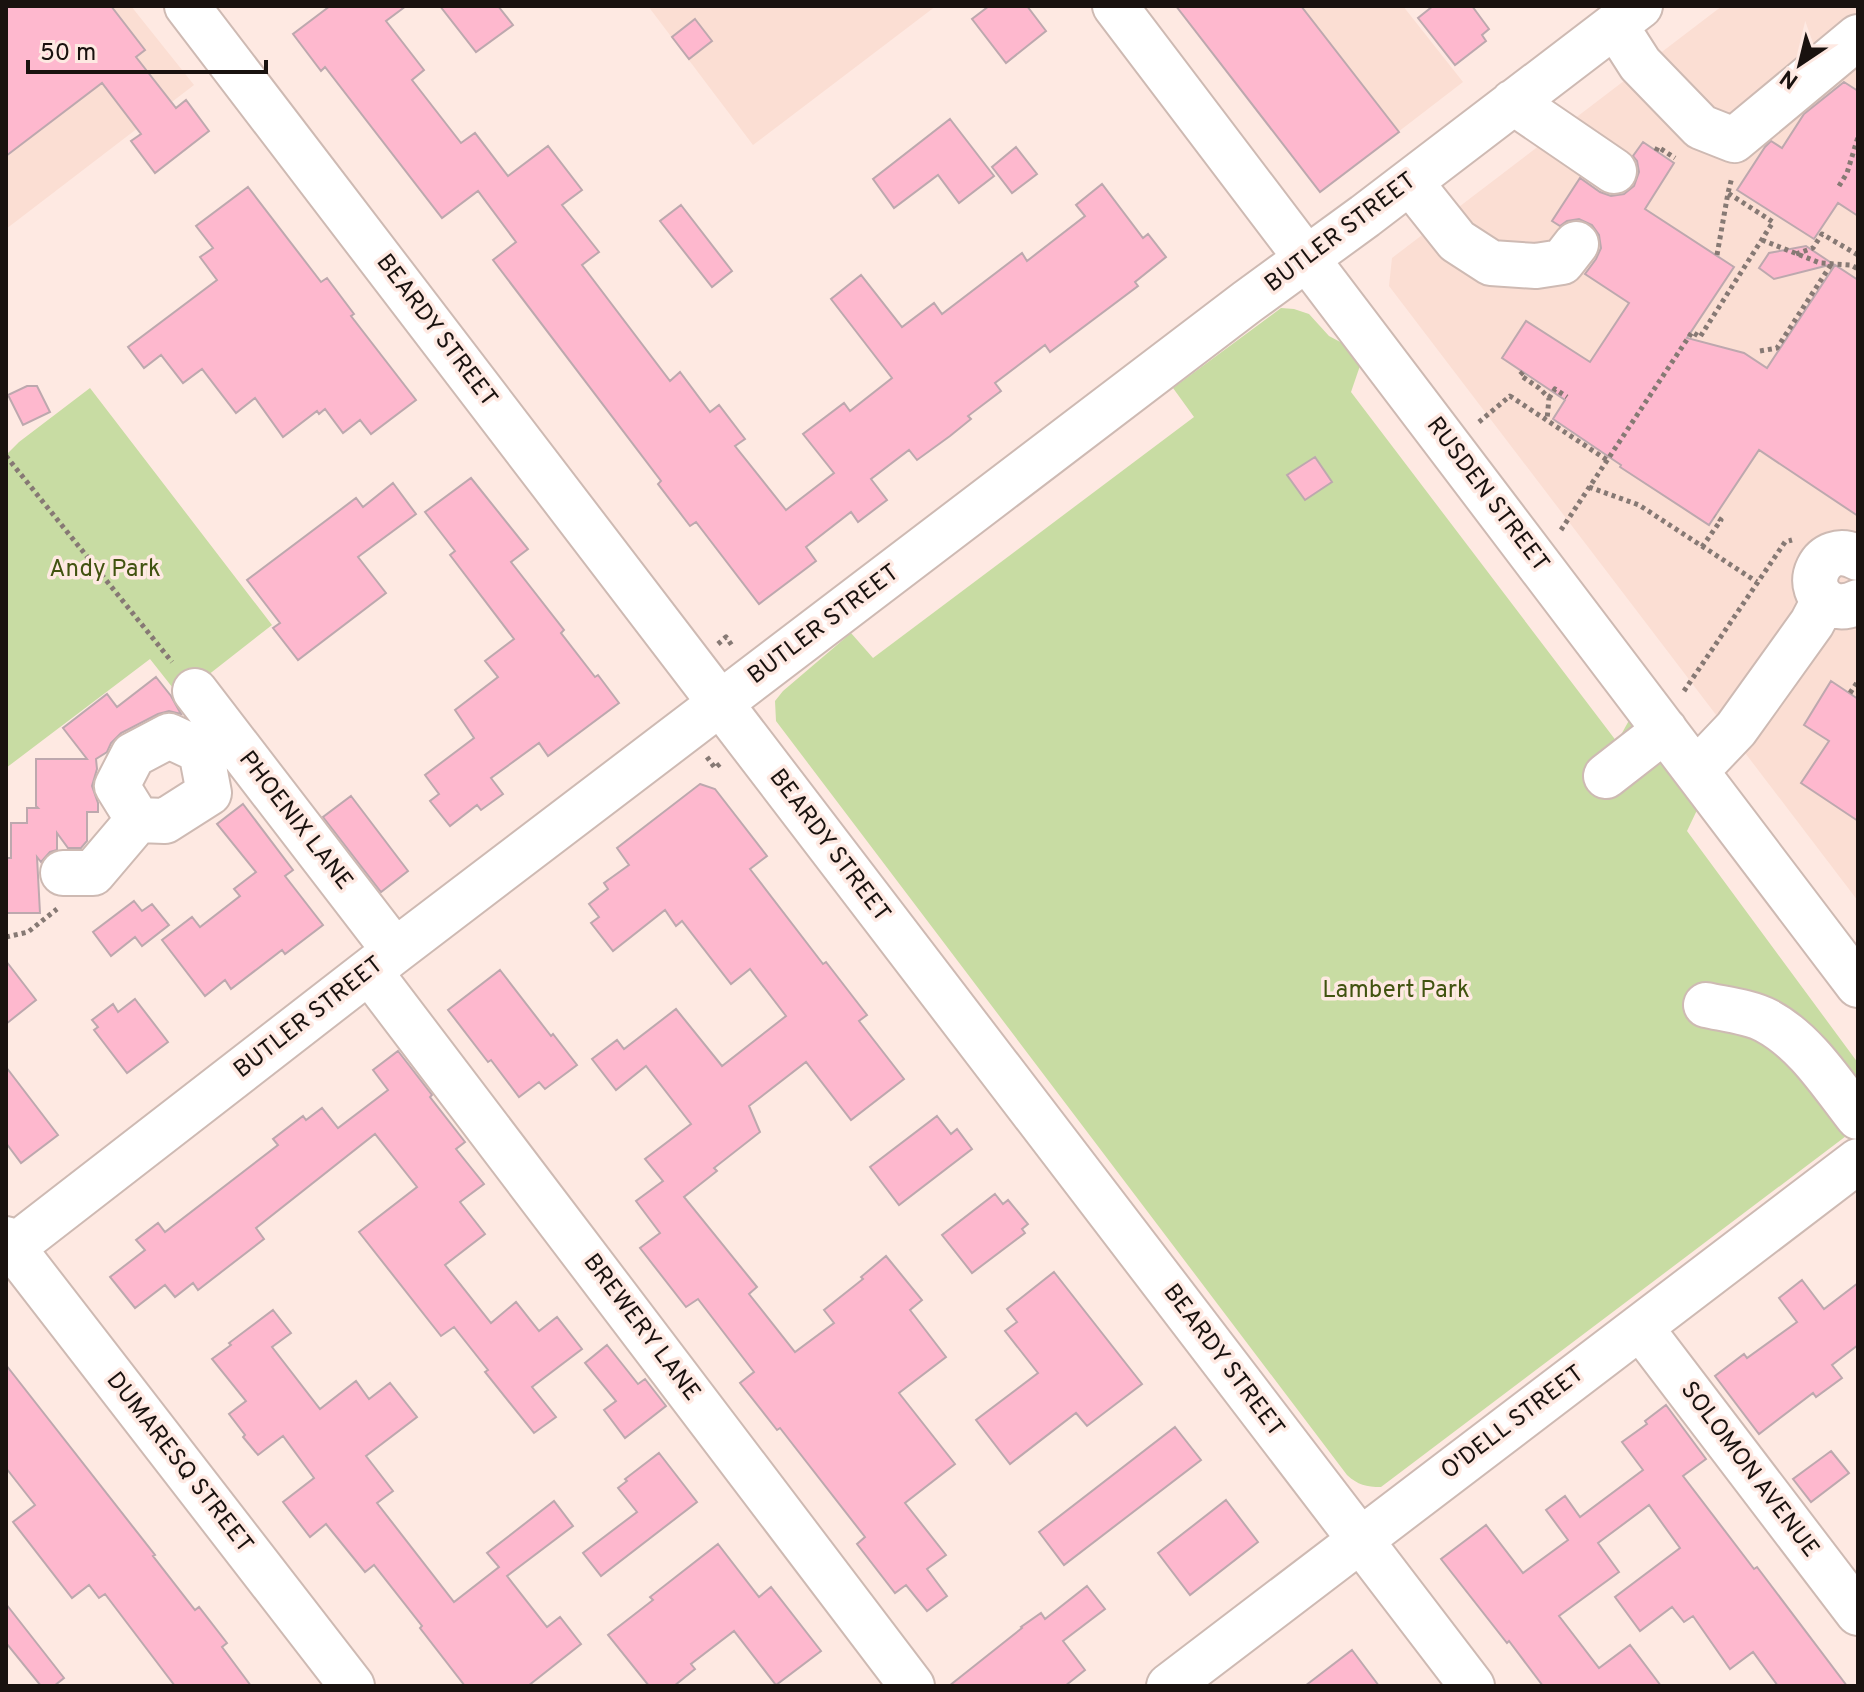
<svg xmlns="http://www.w3.org/2000/svg" width="1864" height="1692" viewBox="0 0 1864 1692" font-family="Overpass,sans-serif">
<style>
.built{fill:#fbded3}
.green{fill:#c8dca3}
.building{fill:#feb8ce;stroke:#bda8ae;stroke-width:2}
.lines{fill:none;stroke-linecap:round;stroke-linejoin:round}
.minor-casing{stroke:#cebab3;stroke-width:48}
.path{stroke:#867974;stroke-width:5;stroke-dasharray:4 4;stroke-linecap:butt}
.minor{stroke:#fff;stroke-width:44}
.labels{text-anchor:middle;dominant-baseline:central;stroke-width:7;stroke-linejoin:round;paint-order:stroke}
.street-label{font-size:24px;fill:#19120f;stroke:#fee9e2}
.park-label{font-size:24px;fill:#415310;stroke:#fee9e2}
</style>
<rect width="100%" height="100%" fill="#fee9e2"/>
<path class="built" d="M6 6H131L194 85 6 229Z
M648 6H936L753 145Z
M1176 6H1403L1463 82 1320 192Z
M1722 6H1858V901L1389 286 1392 258Z"/>
<path class="green" d="M1281 308 1294 309 1309 314 1329 336 1344 344 1362 360 1351 392 1617 742 1632 715 1699 806 1687 831 1858 1063V1127L1381 1487C1366 1487 1358 1485 1347 1475L776 721 775 701 783 691 851 633 873 658 1194 417 1173 388Z
M90 388 272 625 180 697 150 659 6 768V455L19 442Z"/>
<path class="building" d="M6 6H111L145 50 136 57 176 108 186 100 209 131 155 173 131 141 141 134 102 83 6 156Z
M330 6H406L386 21 424 70 412 80 461 143 475 133 508 176 548 146 582 190 562 205 599 252 582 265 670 381 680 372 710 412 719 405 745 439 735 446 786 510 834 473 803 434 844 403 850 411 892 378 831 299 861 275 902 327 934 303 942 314 1022 253 1027 261 1085 216 1076 205 1102 184 1143 238 1148 234 1166 257 1135 282 1138 286 1050 352 1045 345 995 383 1001 391 968 416 971 419 950 436 917 460 909 450 871 479 887 500 858 522 851 512 806 547 816 561 759 604 696 522 690 526 658 484 661 481 493 260 516 242 478 191 442 218 325 67 321 71 293 34Z
M440 6H498L513 25 476 52Z
M989 6H1027L1046 31 1006 63 972 19Z
M1176 6H1301L1399 132 1320 192Z
M1433 6H1472L1489 29 1482 35 1486 41 1455 65 1418 18Z
M695 19 712 41 689 59 672 37Z
M1844 82 1858 91V216L1838 203 1814 239 1737 190 1765 147 1771 141 1782 148 1804 114Z
M950 119 994 176 959 203 938 175 894 208 873 179Z
M1643 142 1674 163 1645 209 1734 267 1687 338 1744 353 1767 368 1835 265 1858 280V516L1759 450 1709 525 1620 467 1621 465 1553 419 1565 400 1502 358 1526 321 1590 362 1629 303 1585 274 1596 259 1601 248 1599 235 1592 225 1579 219 1567 221 1560 226 1552 221 1580 178 1600 192 1611 196 1624 194 1634 186 1639 172 1637 161 1633 156Z
M1016 147 1037 174 1012 193 992 167Z
M248 187 321 282 327 278 354 314 351 316 416 400 371 434 360 420 343 433 325 409 319 414 317 411 283 437 255 398 236 413 202 369 183 383 161 355 144 368 128 347 217 280 200 257 213 248 196 226Z
M681 205 732 271 712 287 660 221Z
M1806 246 1833 264 1774 279 1759 268 1769 253Z
M27 386H37L50 412 23 425 8 395Z
M1315 457 1332 482 1305 500 1287 475Z
M471 478 528 549 511 562 564 630 561 633 595 677 598 675 619 703 548 756 539 743 491 778 503 794 481 810 477 805 450 826 430 801 439 794 425 775 474 738 455 710 498 677 485 661 514 639 450 555 455 551 425 512Z
M393 483 416 514 358 557 386 593 298 660 273 628 280 623 247 580 356 498 363 507Z
M156 677 171 696 181 714 169 711 158 714 121 733 111 743 107 752 96 759 97 769 92 786 98 803V812H87V841L81 848H68L57 833V850L50 852 41 862 37 857 40 913H6V858H11V823H27V808H38L36 806V759H87L63 728 107 694 117 707Z
M1831 681 1858 699V821L1801 783 1829 741 1804 725Z
M700 784 715 789 767 856 750 869 823 964 826 962 867 1015 859 1021 904 1079 851 1120 806 1062 749 1106 760 1132 714 1168 717 1171 684 1197 757 1287 749 1294 795 1352 834 1323 824 1310 863 1279 861 1277 886 1256 922 1300 910 1310 946 1357 899 1393 955 1464 905 1503 946 1555 927 1569 947 1596 927 1611 906 1585 895 1593 857 1544 865 1537 780 1428 777 1430 740 1383 754 1372 698 1299 686 1307 640 1248 660 1233 636 1201 663 1181 645 1159 691 1124 646 1066 616 1090 592 1059 617 1040 624 1049 676 1009 722 1066 786 1016 750 969 731 984 682 921 676 926 665 910 613 951 591 923 599 917 589 904 608 889 604 883 629 865 617 848Z
M351 796 408 871 381 892 323 817Z
M243 804 293 870 285 876 323 925 285 954 282 950 231 989 225 980 205 996 162 940 192 917 200 927 240 896 234 889 256 872 217 824Z
M134 901 142 911 152 904 169 925 142 946 135 937 111 956 93 932Z
M6 961 36 1000 6 1024Z
M500 970 551 1036 553 1034 577 1065 545 1089 539 1082 519 1097 491 1060 488 1062 448 1010Z
M135 999 168 1042 127 1073 94 1030 98 1027 92 1020 113 1004 118 1012Z
M398 1051 432 1095 430 1097 465 1142 456 1149 484 1184 460 1202 485 1234 445 1265 491 1323 516 1302 539 1331 557 1317 582 1349 532 1387 556 1417 534 1433 485 1372 488 1370 454 1327 441 1336 359 1232 417 1187 375 1134 256 1228 264 1239 198 1290 193 1283 175 1297 165 1285 135 1308 110 1277 145 1250 136 1240 158 1223 165 1232 278 1145 273 1139 303 1116 306 1120 322 1108 338 1128 388 1090 373 1070Z
M6 1067 58 1135 21 1163 6 1143Z
M937 1116 951 1134 957 1129 972 1149 899 1205 870 1167Z
M995 1194 1003 1204 1008 1200 1028 1224 1022 1229 1025 1233 972 1273 942 1235Z
M1054 1272 1142 1384 1087 1426 1076 1413 1010 1464 976 1420 1038 1373 1005 1331 1017 1322 1007 1309Z
M1802 1280 1824 1309 1858 1283V1345L1832 1365 1842 1378 1816 1397 1813 1393 1759 1434 1715 1376 1744 1354 1747 1358 1797 1322 1779 1298Z
M273 1310 291 1333 272 1347 320 1409 356 1381 369 1399 390 1383 417 1417 366 1456 393 1491 377 1503 454 1602 499 1567 487 1553 554 1501 573 1526 507 1576 547 1627 560 1617 581 1644 528 1686H465L420 1628 422 1626 374 1565 365 1572 326 1524 310 1537 283 1502 314 1478 283 1436 258 1455 243 1437 245 1435 229 1414 246 1401 212 1359 231 1345 229 1343Z
M607 1345 638 1384 645 1379 666 1406 625 1438 604 1410 616 1401 585 1363Z
M6 1365 155 1555 153 1556 195 1610 199 1607 227 1643 222 1647 251 1686H175L105 1594 99 1598 89 1585 72 1598 13 1522 35 1505 6 1468Z
M1666 1405 1706 1459 1683 1476 1754 1569 1757 1567 1847 1686H1778L1753 1652 1730 1669 1693 1616 1684 1622 1672 1607 1640 1631 1615 1597 1680 1548 1649 1505 1598 1543 1619 1572 1559 1616 1599 1668 1630 1645 1661 1686H1543L1509 1641 1507 1643 1441 1559 1486 1525 1523 1573 1568 1540 1546 1510 1565 1496 1580 1517 1643 1470 1622 1442 1647 1424 1645 1421Z
M1175 1427 1201 1460 1064 1565 1039 1532Z
M1831 1451 1849 1473 1811 1502 1793 1479Z
M659 1453 697 1502 601 1576 583 1553 637 1512 618 1488 627 1481 625 1479Z
M1226 1500 1258 1542 1190 1595 1158 1553Z
M718 1544 759 1597 771 1587 821 1651 776 1685 734 1631 691 1664 695 1669 674 1686H649L608 1635 653 1600 650 1597Z
M1087 1586 1105 1609 1063 1641 1085 1670 1065 1686H949L1022 1628 1021 1627 1041 1613 1045 1619Z
M6 1604 64 1678 54 1686H41L6 1643Z
M1352 1650 1379 1686H1305Z"/>
<g class="lines">
<defs>
<path id="minor" d="M187 6 1472 1686
M1115 6 1858 985
M1615 25 1640 64 1701 127 1734 140 1858 37
M1513 102 1614 171
M1410 182 1457 241 1491 263 1536 266 1562 262 1576 244
M1858 558C1821 537 1797 591 1833 605 1842 608 1850 606 1858 602
M195 691 395 951
M169 736 201 751 209 793 165 821 138 820 117 786 133 755Z
M1696 771 1736 729 1812 623 1824 600
M1606 776 1665 730
M63 873H93L138 820
M369 971 912 1686
M1706 1005C1724 1009 1751 1012 1767 1021 1806 1042 1832 1084 1858 1117
M6 1239 352 1686
M12 1248 395 951 1247 302 1365 216 1640 6
M1640 1327 1858 1613
M1169 1686 1858 1161"/>
</defs>
<use href="#minor" class="minor-casing"/>
<path class="path" d="M1656 151 1658 147 1675 158
M1839 186 1847 173 1858 137
M1762 240 1820 263 1851 265 1858 269
M1796 254 1813 248 1822 234 1858 255
M1717 255 1728 193 1732 177
M1760 351 1777 348 1832 263
M1523 372 1520 375 1539 388 1549 398 1547 420
M1549 398 1555 389 1567 397
M1479 422 1510 396 1607 460
M6 456 172 662
M1589 487 1639 505 1757 582
M1561 530 1692 332 1700 337 1773 222 1728 193
M1702 547 1721 520 1715 516
M718 644 726 637 733 647
M1684 691 1785 542 1792 540
M1850 693 1858 681
M707 757 715 768 722 762
M6 937 28 932 57 909"/>
<use href="#minor" class="minor"/>
</g>
<g class="labels">
<g class="street-label">
<text transform="translate(1341 233) rotate(-37)">BUTLER STREET</text>
<text transform="translate(436 331) rotate(53)">BEARDY STREET</text>
<text transform="translate(1487 495) rotate(53)">RUSDEN STREET</text>
<text transform="translate(824 625) rotate(-37)">BUTLER STREET</text>
<text transform="translate(295 821) rotate(52)">PHOENIX LANE</text>
<text transform="translate(829 846) rotate(53)">BEARDY STREET</text>
<text transform="translate(309 1018) rotate(-38)">BUTLER STREET</text>
<text transform="translate(641 1328) rotate(53)">BREWERY LANE</text>
<text transform="translate(1223 1361) rotate(53)">BEARDY STREET</text>
<text transform="translate(1513 1423) rotate(-37)">O'DELL STREET</text>
<text transform="translate(179 1463) rotate(52)">DUMARESQ STREET</text>
<text transform="translate(1749 1470) rotate(53)">SOLOMON AVENUE</text>
</g>
<g class="park-label">
<text x="105" y="570">Andy Park</text>
<text x="1396" y="991">Lambert Park</text>
</g>
</g>
<rect width="1864" height="1692" fill="none" stroke="#19120f" stroke-width="16"/>
<g transform="translate(1800 64) rotate(215)" stroke="#fee9e2" stroke-width="6" paint-order="stroke">
<path d="M0-6L14 30L0 20L-14 30Z" fill="#19120f"/>
<text y="-12" font-size="22" font-weight="bold" text-anchor="middle" fill="#19120f">N</text>
</g>
<path d="M28 60v12h238v-12" fill="none" stroke="#19120f" stroke-width="4"/>
<text x="40" y="60" font-size="24" fill="#19120f" stroke="#fee9e2" stroke-width="6" paint-order="stroke">50 m</text>
</svg>
